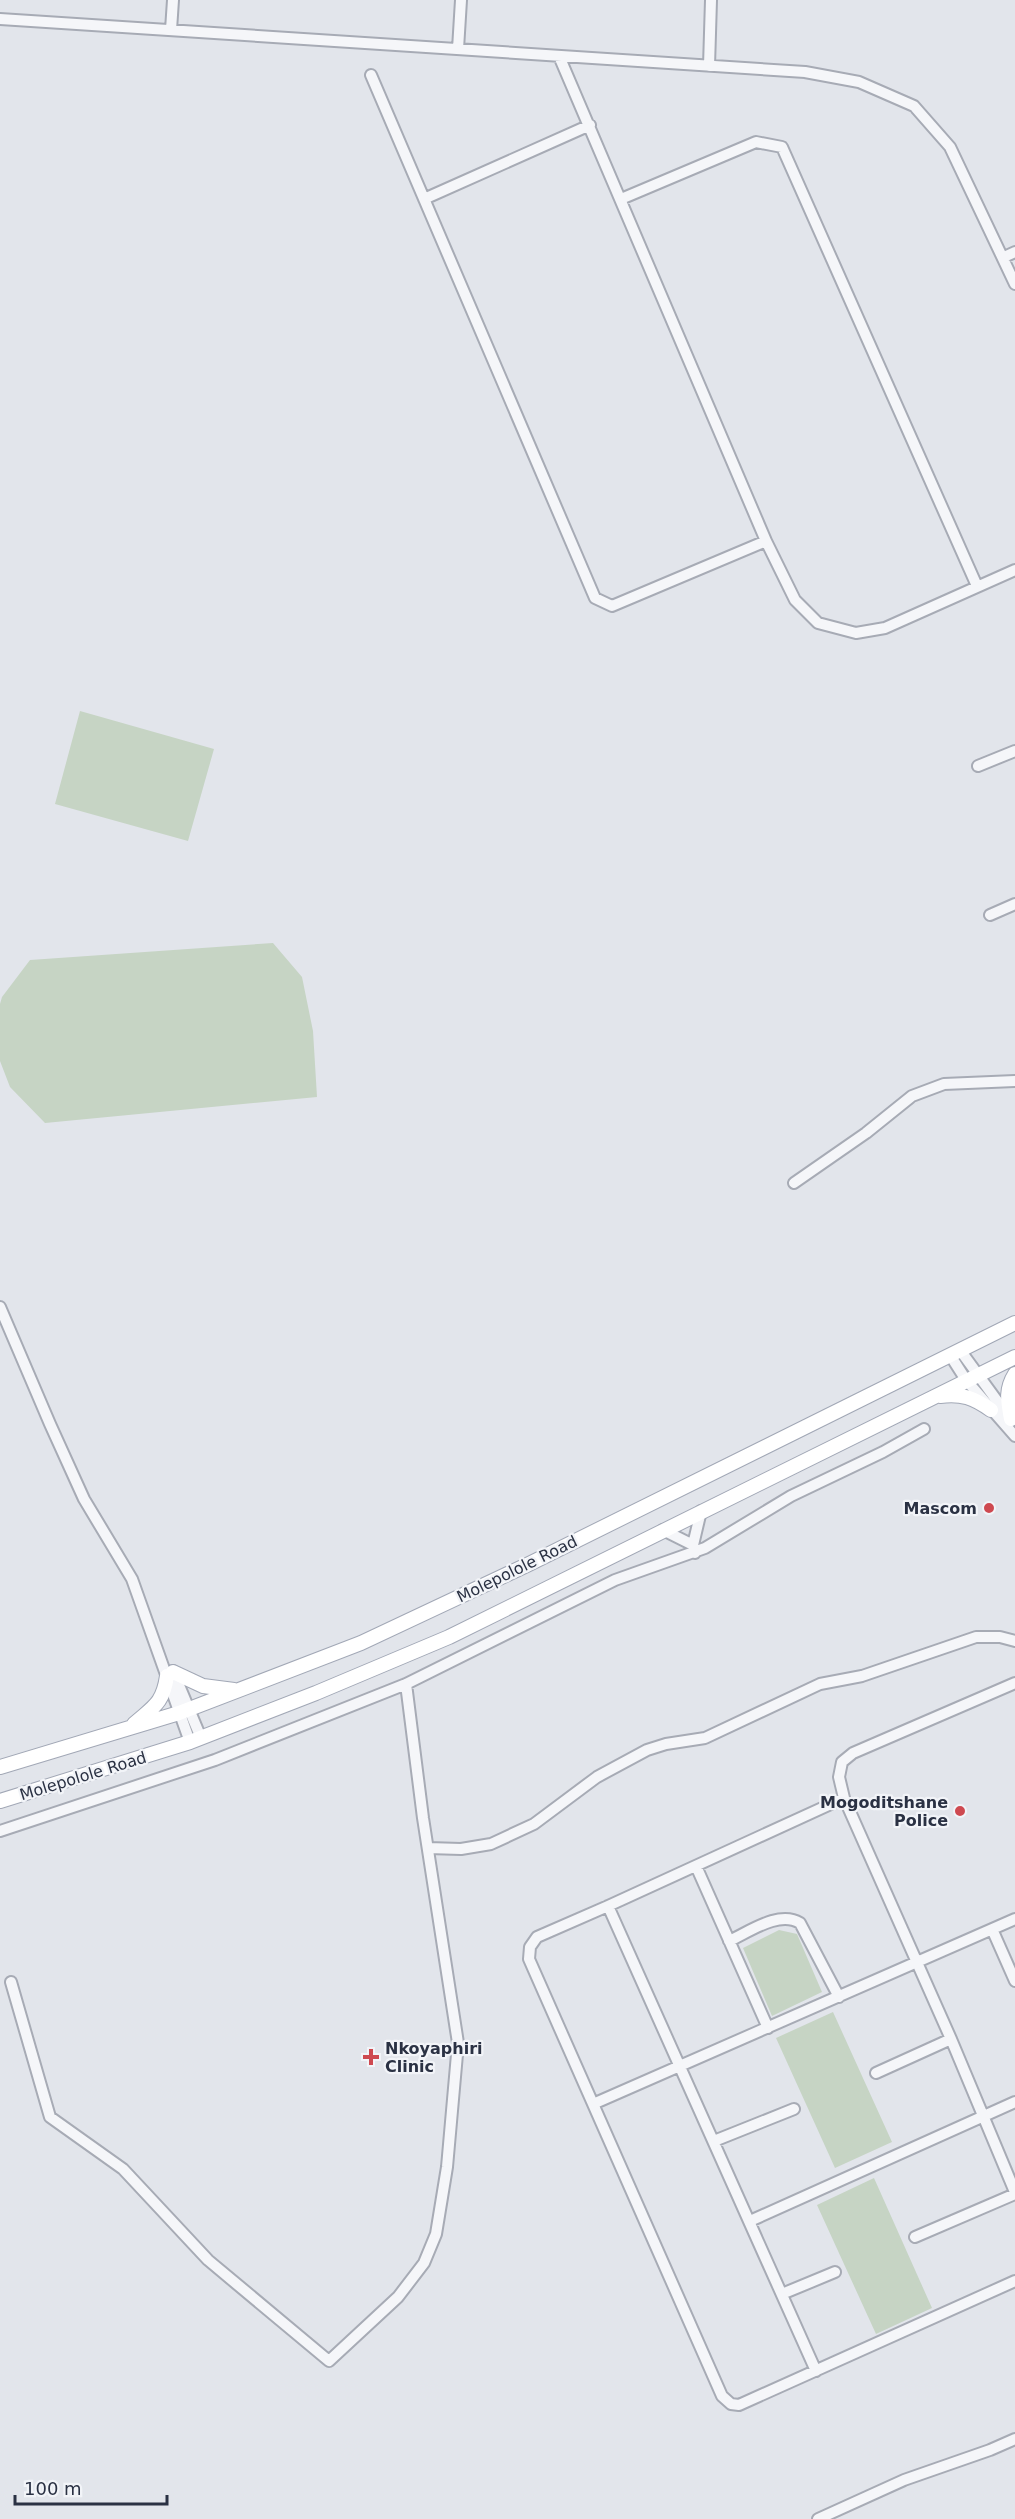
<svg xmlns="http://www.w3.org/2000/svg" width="1015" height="2519" viewBox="0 0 1015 2519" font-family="'DejaVu Sans',sans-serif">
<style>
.green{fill:#c6d4c4}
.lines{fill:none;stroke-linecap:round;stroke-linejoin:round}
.minor-casing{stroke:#a7abb5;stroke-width:14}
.major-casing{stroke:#a2a8b6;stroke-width:16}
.minor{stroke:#f5f6f9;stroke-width:10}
.major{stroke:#fff;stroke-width:14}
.poi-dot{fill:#ce4950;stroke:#f2f4f8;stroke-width:2}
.labels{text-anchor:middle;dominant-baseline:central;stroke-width:4.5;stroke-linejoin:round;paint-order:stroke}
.poi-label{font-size:16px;font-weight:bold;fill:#2a3143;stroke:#f2f4f8;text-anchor:end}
.street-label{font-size:16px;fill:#2a3143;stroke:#f2f4f8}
</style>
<rect width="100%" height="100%" fill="#e2e5eb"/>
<path class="green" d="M80 711 214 749 188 841 55 804Z
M273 943 302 977 313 1031 317 1097 45 1123 10 1087 0 1061V1004L2 997 30 960Z
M779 1930 797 1934 822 1992 772 2016 743 1948Z
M833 2012 892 2142 835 2168 776 2038Z
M874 2178 932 2308 876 2334 817 2205Z"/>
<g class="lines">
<defs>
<path id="minor" d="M0 19 805 72 859 82 914 106 950 147 1015 284
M171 30 173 0
M458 49 461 0
M709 66 711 0
M371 75 595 598 612 606 766 541 559 56
M424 199 590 125
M621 199 756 142 782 147 977 586
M1004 257 1015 252
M766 541 795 600 818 623 856 633 885 628 1015 570
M978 766 1015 751
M990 915 1015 904
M794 1183 866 1133 912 1096 944 1084 1015 1081
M0 1307 50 1424 84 1499 132 1579 190 1742
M960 1350 1011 1420
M950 1355 966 1380 1015 1436
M663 1530 693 1545
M695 1553 693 1545 701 1511
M173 1671 201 1738
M1015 1683 853 1753 842 1762 839 1777 844 1798 951 2039 1015 2192
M844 1798 608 1906 537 1937 530 1947 529 1959 722 2396 731 2404 739 2405 1015 2281
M0 1831 215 1760 406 1684 615 1580 705 1548 791 1496 883 1452 924 1429
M428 1848 461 1849 491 1844 534 1824 597 1777 647 1750 666 1744 705 1738 820 1684 862 1676 976 1637H1000L1015 1641
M696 1866 768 2028
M608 1906 816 2371
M992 1929 1015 1981
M729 1941C749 1932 779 1910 800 1923L839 1997
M11 1982 50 2117 123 2169 208 2260 329 2361 398 2297 424 2263 436 2234 447 2167 458 2043 423 1818 406 1684
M876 2073 951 2039
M593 2104 1015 1919
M714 2141 794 2109
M750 2221 1015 2102
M915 2237 1015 2194
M782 2294 835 2272
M818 2519 904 2480 990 2450 1015 2439"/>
<path id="major" d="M940 1396C962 1393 974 1398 991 1410
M1011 1419C1008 1402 1005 1390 1015 1374
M173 1672 203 1686 234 1690
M134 1724C153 1707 163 1704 167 1676
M0 1767 179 1713 361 1643 529 1564 1015 1323
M0 1801 190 1742 316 1693 449 1637 1015 1357"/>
</defs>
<use href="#minor" class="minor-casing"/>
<use href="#major" class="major-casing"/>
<use href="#minor" class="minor"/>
<use href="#major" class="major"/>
</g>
<g class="poi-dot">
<circle cx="989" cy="1508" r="6"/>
<circle cx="960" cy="1811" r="6"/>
<path d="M368 2048h6v6h6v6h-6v6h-6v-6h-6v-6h6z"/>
</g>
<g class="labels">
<g class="poi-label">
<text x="977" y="1508">Mascom</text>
<text x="948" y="1802">Mogoditshane<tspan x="948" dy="18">Police</tspan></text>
<text x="385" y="2048" text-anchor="start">Nkoyaphiri<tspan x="385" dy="18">Clinic</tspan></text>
</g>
<g class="street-label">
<text transform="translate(517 1569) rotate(-26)">Molepolole Road</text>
<text transform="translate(83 1776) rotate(-17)">Molepolole Road</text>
</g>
</g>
<path d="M15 2495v9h152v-9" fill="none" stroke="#2a3143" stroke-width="3"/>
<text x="24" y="2495" font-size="18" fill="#2a3143" stroke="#f2f4f8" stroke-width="4.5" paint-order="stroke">100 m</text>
</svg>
